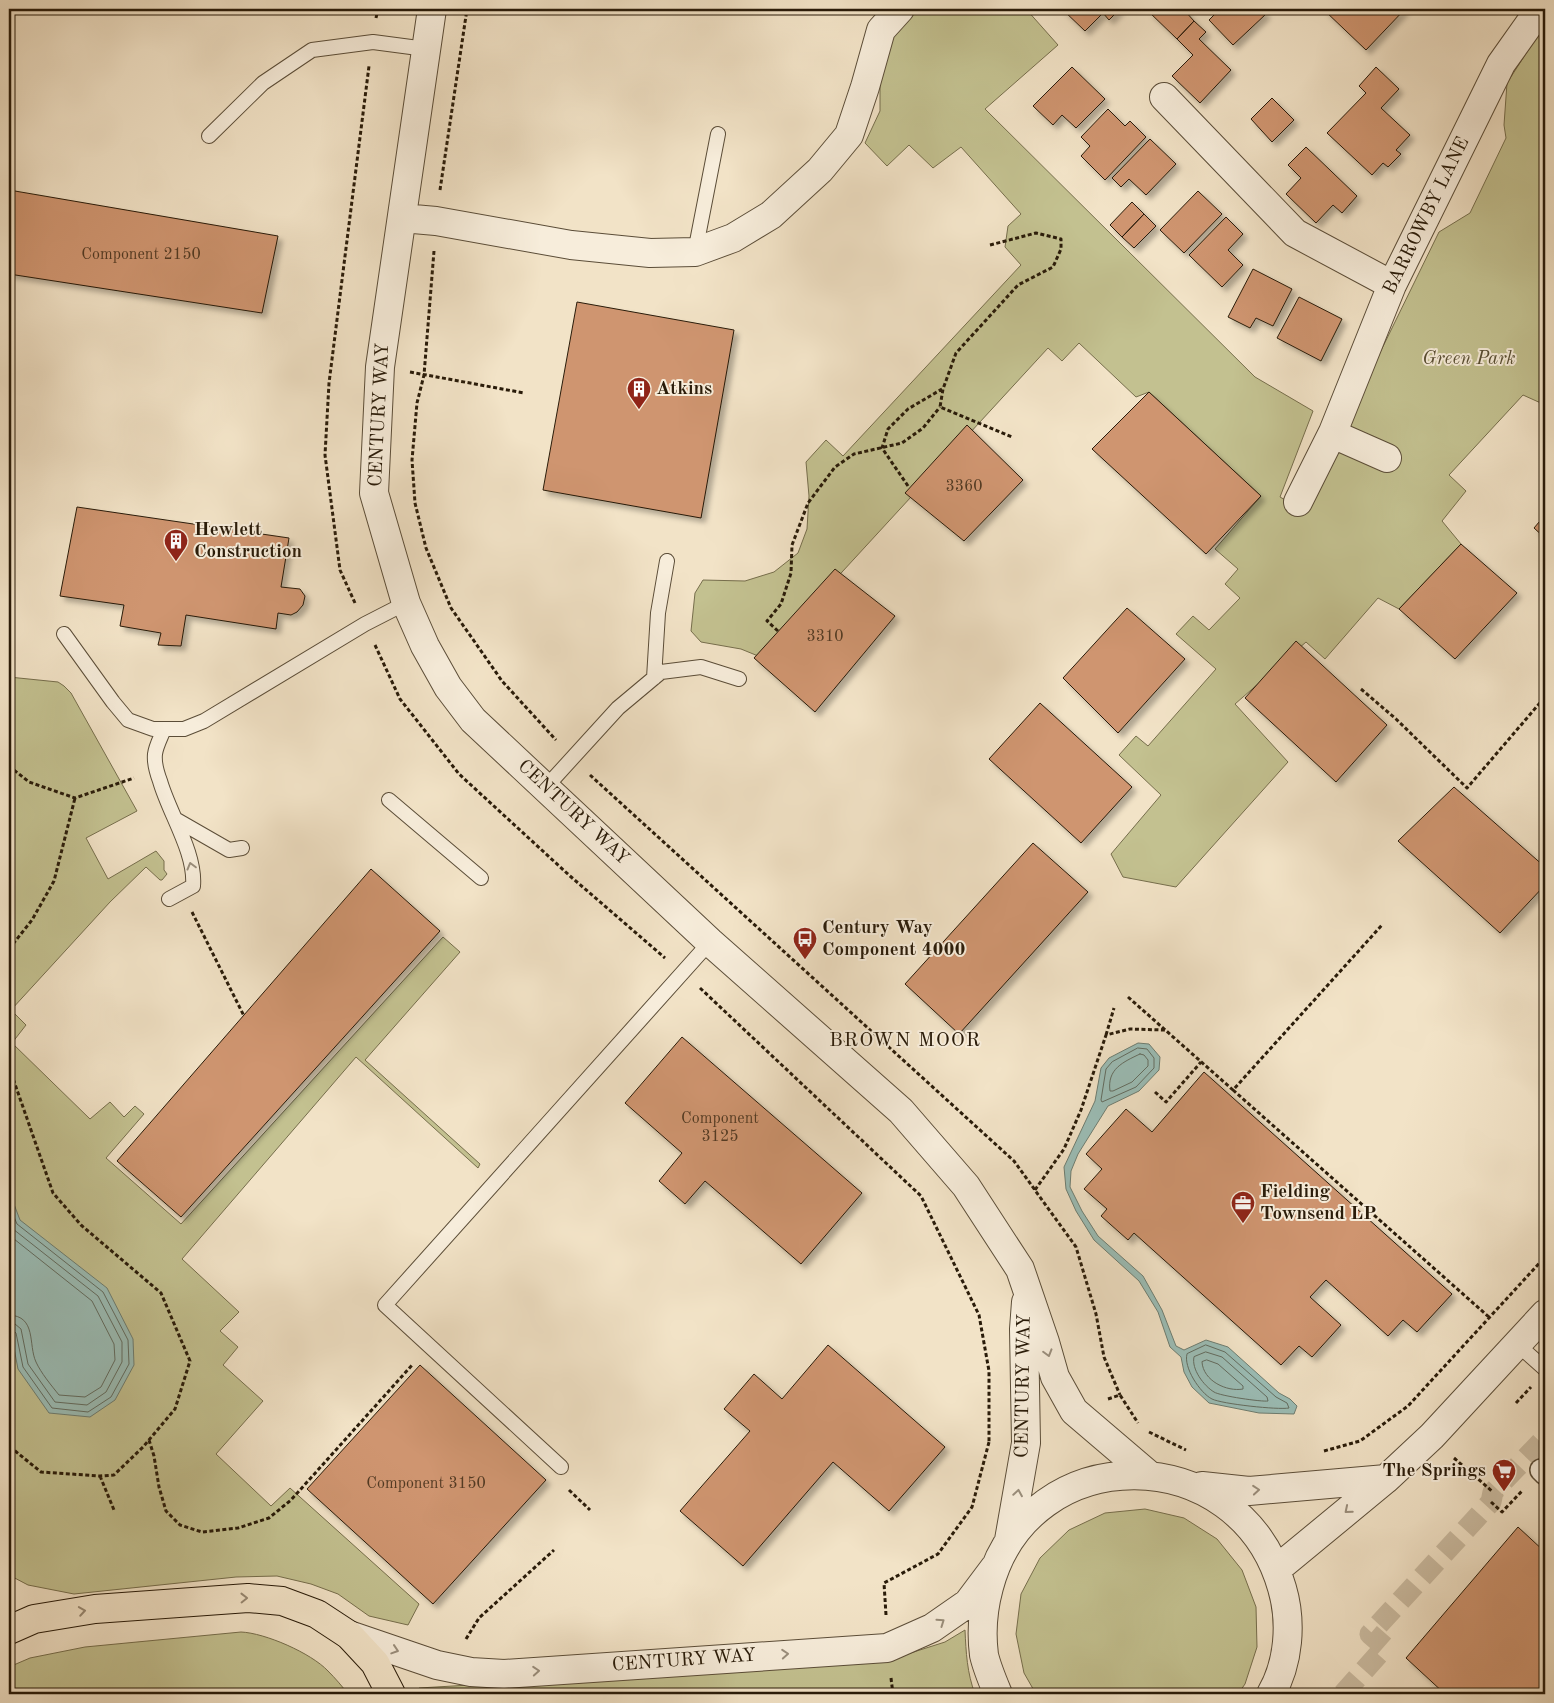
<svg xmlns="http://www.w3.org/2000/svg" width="1554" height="1703" viewBox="0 0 1554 1703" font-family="'Old Standard TT',serif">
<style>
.green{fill:#c3c190;stroke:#766e4c}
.water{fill:#9bbeb7;stroke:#6d7d71}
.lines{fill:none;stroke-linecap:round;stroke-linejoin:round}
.shore{stroke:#626c60;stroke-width:1}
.building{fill:#cf9570;stroke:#291b09;filter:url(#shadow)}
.pedestrian-tunnel{stroke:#cabba1;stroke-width:21;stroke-dasharray:21 11;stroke-linecap:butt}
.service-casing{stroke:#5b4d38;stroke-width:16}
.pedestrian-casing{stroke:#5b4d38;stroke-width:24}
.minor-casing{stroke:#5b4d38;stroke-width:30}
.trunk-casing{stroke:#291b09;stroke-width:30}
.path{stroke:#291b09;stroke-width:3;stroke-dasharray:4 2.5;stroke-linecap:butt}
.service{stroke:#f7eddb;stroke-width:14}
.pedestrian{stroke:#f7eddb;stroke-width:21}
.minor{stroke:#f7eddb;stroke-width:28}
.trunk{stroke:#f2e3c7;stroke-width:28}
.oneway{stroke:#9a8e7c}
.oneway2{stroke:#988972}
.labels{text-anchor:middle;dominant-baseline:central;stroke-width:4;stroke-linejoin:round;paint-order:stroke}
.number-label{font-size:16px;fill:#523a23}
.street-label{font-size:19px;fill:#291b09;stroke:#f7eddb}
.park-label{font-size:19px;font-style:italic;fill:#574d32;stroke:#f7eddb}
.poi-label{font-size:19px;font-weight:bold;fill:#291b09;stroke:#f7eddb;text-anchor:start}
.neighbourhood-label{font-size:20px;letter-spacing:1px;fill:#291b09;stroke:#f7eddb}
</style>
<defs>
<filter id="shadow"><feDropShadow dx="4.5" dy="4.5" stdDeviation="2.5" flood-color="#0004"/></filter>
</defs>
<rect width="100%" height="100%" fill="#f2e3c7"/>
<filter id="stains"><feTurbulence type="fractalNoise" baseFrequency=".004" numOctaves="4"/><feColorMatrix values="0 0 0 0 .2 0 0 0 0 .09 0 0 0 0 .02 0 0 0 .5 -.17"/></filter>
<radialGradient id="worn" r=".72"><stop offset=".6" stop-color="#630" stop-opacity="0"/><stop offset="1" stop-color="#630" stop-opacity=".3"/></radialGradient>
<path class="green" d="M915 9H1026L1058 45 985 109 1255 377 1313 411 1280 497 1303 510 1439 232 1470 213 1506 138 1504 125 1507 83 1545 24V401L1543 404 1523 395 1449 475 1466 491 1442 521 1461 544 1399 609 1378 598 1325 659 1306 642 1235 704 1288 762 1176 887 1123 877 1111 854 1161 795 1119 755 1136 736 1148 746 1216 669 1176 634 1193 616 1209 630 1240 598 1225 584 1238 569 1215 549 1261 496 1149 392 1136 397 1079 343 1062 361 1048 348 763 658 741 649 701 642 691 631 695 593 703 580 745 581 774 572 798 553 807 529 809 496 806 462 826 440 843 456 1021 265 1005 247 1008 226 1021 214 961 147 933 168 909 145 887 166 865 143 880 111V83L886 46 896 28Z
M9 677 58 682 64 686 71 693 137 811 86 838 108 879 156 851 164 861V870L167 874 162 880H160L146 867 110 902 11 1010 26 1025 12 1043 90 1119 110 1102 124 1117 135 1106 144 1114 106 1158 181 1224 443 937 460 952 365 1060 480 1164 478 1168 356 1057 182 1259 239 1312 220 1331 238 1347 223 1365 263 1401 216 1454 271 1506 290 1488 419 1604 408 1625 369 1616 338 1594 311 1584 277 1576 236 1577 74 1594 28 1585 9 1575Z
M1145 1509 1184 1518 1217 1539 1242 1570 1256 1607 1257 1647 1245 1684 1238 1694H1036L1024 1673 1016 1634 1021 1594 1040 1558 1069 1530 1105 1513Z
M965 1630C966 1652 967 1673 975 1694H421L419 1688 658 1674 898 1657 945 1642Z
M241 1632C265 1633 311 1653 328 1671 335 1678 342 1686 348 1694H9V1667L30 1658 85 1647Z"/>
<path class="water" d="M1138 1043 1149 1044 1160 1057 1159 1070 1139 1091 1108 1106 1078 1154 1071 1171 1070 1187 1082 1211 1098 1236 1143 1276 1162 1310 1176 1346 1184 1350 1206 1340 1228 1347 1279 1393 1290 1399 1297 1406 1294 1414 1259 1413 1209 1403 1192 1387 1184 1372 1181 1357 1170 1347 1158 1312 1139 1281 1094 1240 1076 1211 1066 1189 1064 1167 1095 1101 1101 1068 1109 1058Z
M9 1191 20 1220 107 1288 133 1339 134 1365 115 1400 90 1417 49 1413 18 1369 9 1322Z"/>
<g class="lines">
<path class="shore" d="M1138 1048 1147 1049 1154 1058V1068L1136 1087 1102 1102 1101 1100 1106 1069 1112 1062Z
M1140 1054 1144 1055 1148 1060V1066L1132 1082 1113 1091H1110C1107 1069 1123 1062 1140 1054Z
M9 1205 17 1224 103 1292 128 1340 129 1364 111 1397 88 1412 52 1408 23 1367 16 1333 13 1330 9 1329
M9 1222 13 1229 98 1296 122 1342V1362L106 1392 87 1405 55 1402 28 1364 21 1329 15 1324 9 1323
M9 1235 92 1301 114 1344 115 1360 101 1387 85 1397 59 1395C51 1385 41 1373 36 1362 28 1345 37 1316 9 1315
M1206 1345 1225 1352 1276 1397 1287 1403 1289 1408C1278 1410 1222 1404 1212 1399 1200 1393 1183 1367 1187 1354Z
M1206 1352 1222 1357 1267 1397 1268 1401C1262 1402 1220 1396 1214 1392 1204 1386 1191 1369 1194 1357Z
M1207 1360 1218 1364 1243 1386V1389C1227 1392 1203 1381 1202 1362Z"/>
</g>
<path class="building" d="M1062 9H1120L1109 20 1103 13 1085 31Z
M1150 9H1187L1185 11 1194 21 1177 39 1148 11Z
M1220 9H1261L1266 14 1233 45 1209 20Z
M1325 9H1405L1366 50 1324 10Z
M1194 21 1206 32 1199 39 1231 70 1200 103 1172 76 1193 55 1177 39Z
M1072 67 1105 99 1076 128 1062 115 1053 125 1033 106Z
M1376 67 1399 89 1381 108 1410 135 1396 150 1401 154 1388 167 1383 163 1372 175 1327 133 1366 93 1359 86Z
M1272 98 1294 120 1272 142 1251 119Z
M1108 109 1125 126 1130 121 1146 137 1105 180 1081 156 1090 146 1081 137Z
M1150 139 1176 164 1146 195 1129 179 1121 187 1112 178Z
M1306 147 1357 196 1342 213 1333 205 1316 223 1286 194 1301 178 1288 165Z
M9 190 278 236 262 313 9 274Z
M1198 191 1222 214 1184 253 1160 230Z
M1132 202 1144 214 1122 237 1110 225Z
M1144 214 1156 226 1134 248 1122 237Z
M1226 217 1243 234 1228 250 1243 265 1222 287 1189 255Z
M1253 269 1292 289 1273 326 1256 318 1250 328 1228 317Z
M1299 297 1342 319 1321 361 1277 338Z
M577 302 734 330 701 518 543 490Z
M1149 392 1261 496 1206 554 1092 449Z
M967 425 1023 480 964 541 905 493Z
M77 507 289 538 281 587 300 589 305 596 303 605 297 612 291 615 278 613 276 629 186 615 181 646 158 645 161 633 120 626 124 605 60 596Z
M1545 515V538L1534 528Z
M1461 544 1517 593 1455 659 1399 609Z
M835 569 895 616 815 712 754 658Z
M1127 608 1185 659 1118 733 1063 678Z
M1296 641 1387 725 1336 782 1245 698Z
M1040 703 1132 787 1081 843 989 759Z
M1454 787 1545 867V885L1500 933 1398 841Z
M1033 843 1088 892 959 1034 905 984Z
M371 869 440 931 181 1217 117 1161Z
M682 1037 862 1193 801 1264 705 1181 685 1204 659 1181 682 1153 625 1103Z
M1204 1072 1452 1294 1417 1332 1403 1320 1388 1336 1326 1280 1310 1297 1341 1325 1312 1357 1299 1346 1281 1365 1134 1233 1128 1240 1101 1216 1107 1209 1084 1189 1102 1169 1086 1154 1126 1109 1152 1132Z
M828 1345 945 1447 889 1511 833 1462 743 1566 680 1511 750 1431 724 1409 754 1374 782 1399Z
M420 1365 546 1480 433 1604 307 1489Z
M1518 1527 1545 1552V1694H1445L1406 1658Z"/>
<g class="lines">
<path class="pedestrian-tunnel" d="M1343 1694 1385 1647 1370 1634 1491 1502 1493 1492 1545 1438"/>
<defs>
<path id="service" d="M209 136 263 83 312 50 373 42 426 49
M695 252 718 134
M64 634 113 702 128 720 153 729H184L204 721 365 624 406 603
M654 678 658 613 667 561
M164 729C161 737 156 746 155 754 154 763 157 773 160 781 169 813 196 853 193 886L169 899
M546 787 618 708 661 672 701 667 739 679
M389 800 481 878
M175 819 229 850 242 848
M1517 1344 1545 1369
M561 1467 385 1305 710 942"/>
<path id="pedestrian" d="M1541 1470 1545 1474"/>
<path id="minor" d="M432 9 380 367 374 493 406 603 425 646 448 687 473 720 710 942 901 1111 966 1186 1020 1269 1045 1342 1055 1377 1074 1411 1149 1475
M1164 97 1295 233 1392 285
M402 218 436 221 571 245 650 253 695 252 733 238 771 215 820 170 849 135 865 87 881 30 900 9
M1333 432 1344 439 1387 458
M1298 502 1333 432 1392 285 1501 64 1540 9
M1202 1486 1249 1491 1386 1479
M1009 1540 1026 1443 1024 1329 1026 1302
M1277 1569 1386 1479 1432 1436 1545 1314
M349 1635 437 1665 471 1672 504 1674 887 1648 932 1628 968 1603 995 1567
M998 1694C993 1682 987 1668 984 1655 981 1632 983 1609 989 1587 1029 1437 1240 1439 1282 1588 1292 1622 1289 1663 1271 1694"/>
<path id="trunk" d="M9 1630 34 1619 95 1609 248 1598 282 1601 317 1614 349 1635 375 1663 391 1694"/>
</defs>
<use href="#service" class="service-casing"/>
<use href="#pedestrian" class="pedestrian-casing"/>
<use href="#minor" class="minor-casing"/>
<use href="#trunk" class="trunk-casing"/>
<path class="path" d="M376 18 378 9
M440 190 467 9
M990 245 1036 233 1061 239V249L1053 267 1018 285 956 353 943 389 940 407 1012 437
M434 251 424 375 417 403 412 460 415 503 426 548 451 608 502 681 556 740
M410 372 524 393
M908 486 882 448 888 429 908 409 942 389
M355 603 340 570 325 455 329 383 369 66
M778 631 767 621 781 604 791 573 792 545 808 503 835 467 854 454 902 443 923 428 940 407
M375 645 400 699 459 774 570 876 665 958
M1361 689 1396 719 1467 788 1545 697
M9 766 29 782 75 798 134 778
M590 775 1014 1161 1076 1247 1096 1314 1104 1357 1120 1395
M192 912 244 1016
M9 949 32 920 54 881 75 798
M700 988 921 1196 979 1315 989 1371V1442
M1128 997 1233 1090 1382 925
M1106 1035 1114 1008
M9 1067 53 1193 81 1225 161 1293 190 1361 175 1409 143 1447 114 1475 100 1476 41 1472 9 1446
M1233 1090 1490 1318
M1155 1092 1166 1102 1201 1062
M1035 1190 1064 1149 1081 1110 1106 1035 1130 1029 1165 1030
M1108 1399 1120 1395 1138 1423
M1516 1403 1531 1387
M1149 1432 1186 1450
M149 1440 154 1456 159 1487 166 1511 180 1525 202 1532 238 1528 269 1518 291 1500 413 1364
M1324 1451 1360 1441 1408 1406 1545 1257
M1454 1458 1493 1492
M100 1476 114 1510
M569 1490 590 1510
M1491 1502 1502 1512 1522 1491
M886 1615 884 1583 938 1554 972 1507 989 1442
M466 1639 479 1618 554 1550
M891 1678 893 1694"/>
<use href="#service" class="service"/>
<use href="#pedestrian" class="pedestrian"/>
<use href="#minor" class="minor"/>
<use href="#trunk" class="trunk"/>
</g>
<defs><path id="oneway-chevron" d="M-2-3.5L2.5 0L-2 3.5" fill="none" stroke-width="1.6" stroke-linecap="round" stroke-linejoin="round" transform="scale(1.25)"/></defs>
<g class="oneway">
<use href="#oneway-chevron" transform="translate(191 866) rotate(-105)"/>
<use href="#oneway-chevron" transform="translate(1048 1353) rotate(74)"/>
<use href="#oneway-chevron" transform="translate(1256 1490) rotate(-5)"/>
<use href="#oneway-chevron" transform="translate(1018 1493) rotate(-81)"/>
<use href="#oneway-chevron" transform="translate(1348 1510) rotate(140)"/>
<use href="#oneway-chevron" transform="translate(941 1622) rotate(-35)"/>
<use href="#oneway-chevron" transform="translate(395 1650) rotate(18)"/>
<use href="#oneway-chevron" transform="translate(785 1654) rotate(-4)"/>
<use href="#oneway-chevron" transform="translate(536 1671) rotate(-4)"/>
</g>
<g class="oneway2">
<use href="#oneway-chevron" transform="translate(244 1598) rotate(-1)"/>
<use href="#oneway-chevron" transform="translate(82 1611) rotate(-9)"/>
</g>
<defs>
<symbol id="building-pin" viewBox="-11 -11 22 30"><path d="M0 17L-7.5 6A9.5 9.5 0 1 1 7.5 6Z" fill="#8f2418" stroke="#f7eddb"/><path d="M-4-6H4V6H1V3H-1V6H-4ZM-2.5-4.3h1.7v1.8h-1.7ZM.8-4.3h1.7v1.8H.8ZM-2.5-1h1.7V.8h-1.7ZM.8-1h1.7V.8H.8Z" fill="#fff"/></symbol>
<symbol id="bus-pin" viewBox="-11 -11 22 30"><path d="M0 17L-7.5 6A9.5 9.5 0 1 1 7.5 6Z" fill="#8f2418" stroke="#f7eddb"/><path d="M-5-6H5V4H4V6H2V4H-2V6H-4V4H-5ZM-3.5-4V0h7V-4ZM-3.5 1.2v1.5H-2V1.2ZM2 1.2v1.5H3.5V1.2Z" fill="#fff"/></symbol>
<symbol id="office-pin" viewBox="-11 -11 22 30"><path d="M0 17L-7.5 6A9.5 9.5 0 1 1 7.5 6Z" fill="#8f2418" stroke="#f7eddb"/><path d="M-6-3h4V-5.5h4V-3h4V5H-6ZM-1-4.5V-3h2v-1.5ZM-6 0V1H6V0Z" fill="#fff"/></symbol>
<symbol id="supermarket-pin" viewBox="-11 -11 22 30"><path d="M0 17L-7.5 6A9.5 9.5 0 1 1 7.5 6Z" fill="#8f2418" stroke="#f7eddb"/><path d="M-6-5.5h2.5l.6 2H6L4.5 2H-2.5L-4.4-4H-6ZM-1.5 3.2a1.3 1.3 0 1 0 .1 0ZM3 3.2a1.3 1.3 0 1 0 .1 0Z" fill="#fff"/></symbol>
</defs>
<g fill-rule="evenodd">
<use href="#building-pin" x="625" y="375" width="28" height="38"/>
<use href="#building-pin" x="162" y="527" width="28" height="38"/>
<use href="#bus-pin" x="791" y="925" width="28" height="38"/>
<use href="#office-pin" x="1229" y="1189" width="28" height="38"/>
<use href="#supermarket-pin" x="1490" y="1457" width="28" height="38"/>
</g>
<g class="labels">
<g class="number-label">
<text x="141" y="255">Component 2150</text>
<text x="964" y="487">3360</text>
<text x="825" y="637">3310</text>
<text x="720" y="1119">Component<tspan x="720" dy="18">3125</tspan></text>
<text x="426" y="1484">Component 3150</text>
</g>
<g class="street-label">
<text transform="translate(1427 216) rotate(-64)">BARROWBY LANE</text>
<text transform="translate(380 415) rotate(-87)">CENTURY WAY</text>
<text transform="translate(573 813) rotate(43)">CENTURY WAY</text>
<text transform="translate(1024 1386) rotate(-89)">CENTURY WAY</text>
<text transform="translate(684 1661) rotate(-4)">CENTURY WAY</text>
</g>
<g class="park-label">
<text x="1469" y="359">Green Park</text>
</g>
<g class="poi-label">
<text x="656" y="389">Atkins</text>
<text x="194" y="530">Hewlett<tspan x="194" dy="22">Construction</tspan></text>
<text x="822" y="928">Century Way<tspan x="822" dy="22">Component 4000</tspan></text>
<text x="1260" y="1192">Fielding<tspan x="1260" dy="22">Townsend LP</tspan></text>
<text x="1486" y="1471" text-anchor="end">The Springs</text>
</g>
<g class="neighbourhood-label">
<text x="905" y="1041">BROWN MOOR</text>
</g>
</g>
<rect width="1554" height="1703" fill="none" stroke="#f2e3c7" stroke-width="30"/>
<rect x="10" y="10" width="1534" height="1683" fill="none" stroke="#291b09" stroke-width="2.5"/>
<rect x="15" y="15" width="1524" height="1673" fill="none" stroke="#291b09"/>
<rect width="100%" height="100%" filter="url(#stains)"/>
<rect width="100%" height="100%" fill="url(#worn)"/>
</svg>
